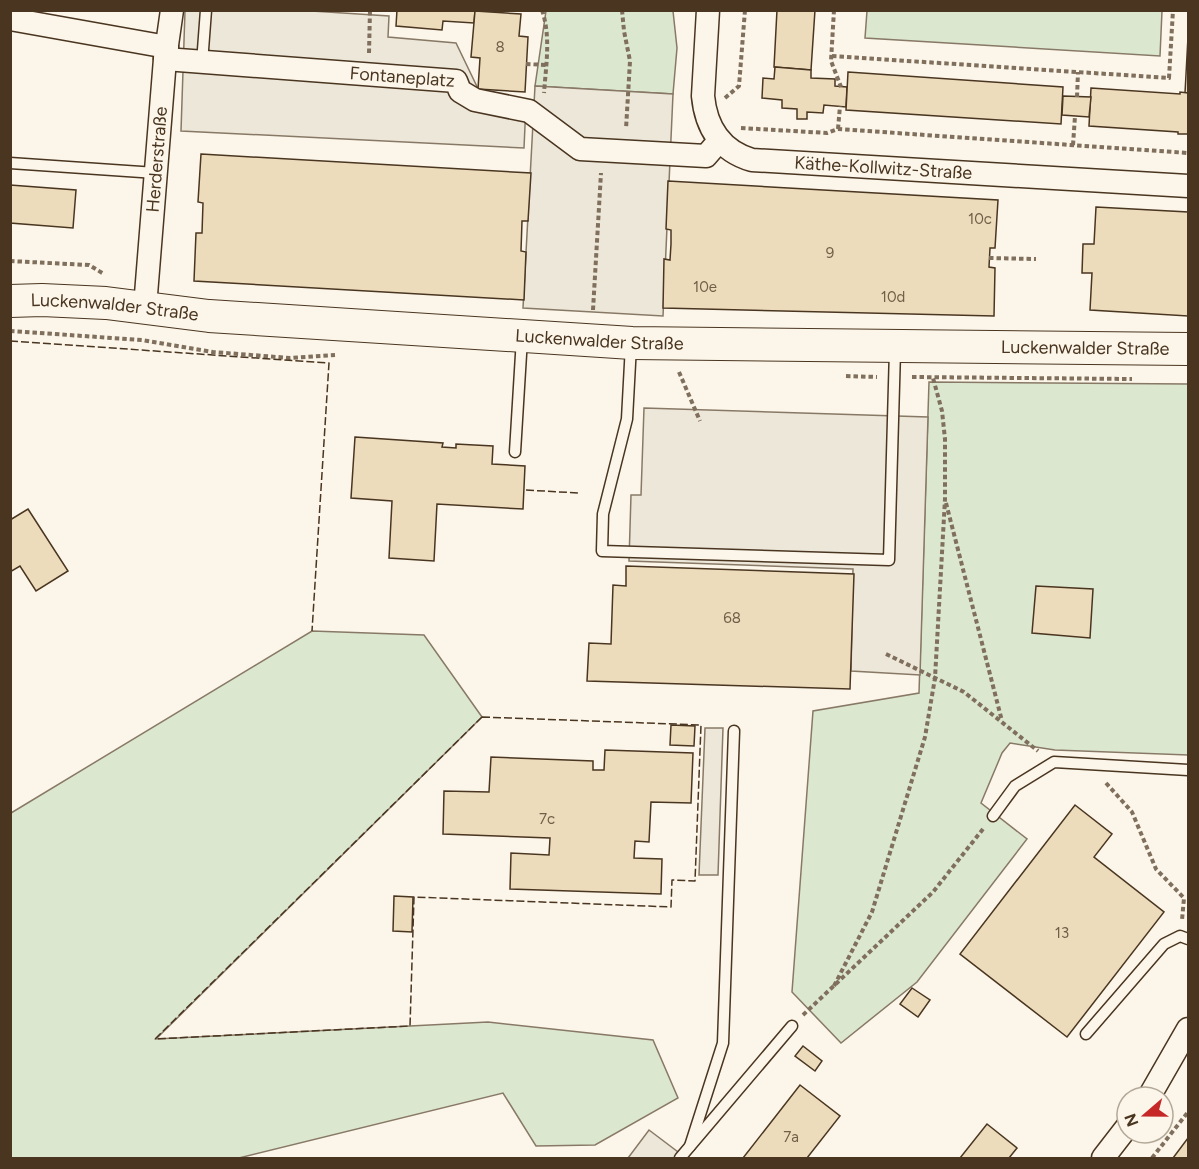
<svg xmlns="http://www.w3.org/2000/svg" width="1199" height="1169" font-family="Figtree,sans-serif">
  <rect width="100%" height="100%" fill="#fbf6e9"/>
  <g fill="#dce7d0" stroke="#887966" stroke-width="1.5">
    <path d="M546,11H673L677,48L673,94L535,86Z"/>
    <path d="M867,11H1162L1160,56L865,38Z"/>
    <path d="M929,382L1188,384V755L1055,750L1010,743L1002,753L981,803L1027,839L917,982L841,1043L792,992L813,711L919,693Z"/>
    <path d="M312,631L424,635L482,717L156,1039L488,1022L653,1040L678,1098L595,1145L536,1146L503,1093L239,1158H11V813Z"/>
  </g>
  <g fill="#ede7d9" stroke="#887966" stroke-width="1.5">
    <path d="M296,10L389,16L388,37L456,43L484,101L526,104L524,148L181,131L185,11Z"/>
    <path d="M535,86L673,94L663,316L523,308Z"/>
    <path d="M644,408L928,417L920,675L851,671L853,569L629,561L631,495H641Z"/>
    <path d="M705,728H723L718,875H699Z"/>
    <path d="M649,1130L686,1158H628Z"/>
  </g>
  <g fill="#ecdcbc" stroke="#4a3520" stroke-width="1.5">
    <path d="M397,10H475L474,23L443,21L442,30L396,26Z"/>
    <path d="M777,10H815L811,70L774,67Z"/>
    <path d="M475,11L521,14L519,36L528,37L525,92L478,89L480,58L471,57Z"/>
    <path d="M1188,37V93H1185Z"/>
    <path d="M775,67L811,70V78L835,79V86L847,87L846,107L824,105L823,113L807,112V119H797V109L782,108V100L762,98L763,78L774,79Z"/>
    <path d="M848,72L1063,87L1061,124L846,110Z"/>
    <path d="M1091,88L1180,94V92L1188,93V134H1178V132L1089,126Z"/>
    <path d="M1063,96L1091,97L1089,117L1062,115Z"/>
    <path d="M201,154L531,173L528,221H522L521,251L526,252L524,300L194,281L196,233H202L203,203L198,202Z"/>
    <path d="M668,181L998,200L995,248H990L989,267L995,268L994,316L663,308L664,259L670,260L671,244V230L666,229Z"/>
    <path d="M10,185L76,190L73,228L10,223Z"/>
    <path d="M1096,207L1188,212V316L1090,310L1092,273H1082L1083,244H1094Z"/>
    <path d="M355,437L443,443L442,447L456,448V444L493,446L492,464L525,466L523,509L437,504L434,561L389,558L392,501L351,498Z"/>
    <path d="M28,509L68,571L36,591L20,566L10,572V520Z"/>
    <path d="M626,566L854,574L850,689L587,681L589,643L611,644L613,585L626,586Z"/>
    <path d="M1036,586L1093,589L1090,638L1032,633Z"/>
    <path d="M671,725L695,726L694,746L670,745Z"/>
    <path d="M605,750L693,753L691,803L651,802L649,842L635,841L634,858L662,859L661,894L510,889L511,853L549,855L550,838L443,834L444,791L489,792L491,757L593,761V770H604Z"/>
    <path d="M1075,805L1112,834L1094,857L1164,912L1067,1037L960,954Z"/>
    <path d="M394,896L413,897L412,932L393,931Z"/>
    <path d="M912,988L930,1000L918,1017L900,1004Z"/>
    <path d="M803,1046L822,1061L815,1071L795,1056Z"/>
    <path d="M800,1085L840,1116L807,1158H743Z"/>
    <path d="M987,1124L1017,1148L1009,1158H960Z"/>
    <path d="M1188,1138V1158H1173Z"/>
  </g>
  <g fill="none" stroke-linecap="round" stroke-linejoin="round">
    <g stroke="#4a3520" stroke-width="13">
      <g id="lane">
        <path d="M202,63L206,10"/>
        <path d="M10,163L156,173"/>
        <path d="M631,345L627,419L603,514L602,551L889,560L895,350"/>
        <path d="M515,452L522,338"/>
        <path d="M993,816L1015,786L1054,762L1188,770"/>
        <path d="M1086,1034L1164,944L1180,936L1188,939"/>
        <path d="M690,1146L723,1043L734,731"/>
        <path d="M680,1158L792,1026"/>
      </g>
    </g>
    <g stroke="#4a3520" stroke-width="25">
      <g id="street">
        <path id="s1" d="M708,10L703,96C706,128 721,151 752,160L1188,186"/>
        <path d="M10,19L167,47"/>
        <path id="s2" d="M165,59L456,81L460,91L475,100L529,111L580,149L706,156L719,141"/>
        <path id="s3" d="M145,307L165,59L172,10"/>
        <path d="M1149,1097L1188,1029"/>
        <path d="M1103,1158L1127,1127"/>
      </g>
    </g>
    <g stroke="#4a3520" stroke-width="34">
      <g id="secondary">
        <path id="s4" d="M10,301L42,300L106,303L209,316L632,343L1188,349"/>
      </g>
    </g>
    <g stroke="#7f6f5c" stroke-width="4" stroke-dasharray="4.5 3" stroke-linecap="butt">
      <path d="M542,10C551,37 546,65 544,93"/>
      <path d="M622,10L624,31L630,61L626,129"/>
      <path d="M834,10L831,61L841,87"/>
      <path d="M369,53L370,10"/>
      <path d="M832,56L1169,78L1173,10"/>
      <path d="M526,64L546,65"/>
      <path d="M1077,97L1078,72"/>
      <path d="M725,98L739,86L745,10"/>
      <path d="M741,128L827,133L838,129L1188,153"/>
      <path d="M838,129L840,106"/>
      <path d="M1073,145L1075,116"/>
      <path d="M989,258L1036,259"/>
      <path d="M10,261L89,265L104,274"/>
      <path d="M593,310L601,173"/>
      <path d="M10,331L142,340L213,352L290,358L335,355"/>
      <path d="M679,372L700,421"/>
      <path d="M846,376L877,377"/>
      <path d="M912,377L1132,379"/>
      <path d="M946,503L1002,721"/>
      <path d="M886,654L964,692L1038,751"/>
      <path d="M1106,783L1132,812L1156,869L1184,898L1182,920"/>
      <path d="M834,986L872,912L925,737L935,678L945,499V439L942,411L933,378"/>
      <path d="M803,1015L933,892L983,829"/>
      <path d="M1152,1158L1188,1112"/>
    </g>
    <use href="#lane" stroke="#fbf6e9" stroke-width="10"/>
    <use href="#street" stroke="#fbf6e9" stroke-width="22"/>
    <use href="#secondary" stroke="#fbf6e9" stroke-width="32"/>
    <g stroke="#4a3520" stroke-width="1.5" stroke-dasharray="8 3" stroke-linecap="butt">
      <path d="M10,341L329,363L312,631"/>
      <path d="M526,490L578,493"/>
      <path d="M482,717L701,725L695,881L672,880L671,907L414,897L410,1026L155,1039Z"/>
    </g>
  </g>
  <g text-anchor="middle" stroke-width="4.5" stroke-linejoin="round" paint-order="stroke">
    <g font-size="15" fill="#725f47">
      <text x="500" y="52">8</text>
      <text x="980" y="224">10c</text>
      <text x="830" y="258">9</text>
      <text x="705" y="292">10e</text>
      <text x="893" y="302">10d</text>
      <text x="732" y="623">68</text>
      <text x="547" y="824">7c</text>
      <text x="1062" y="938">13</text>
      <text x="791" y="1142">7a</text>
    </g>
    <g font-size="18" fill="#4a3520" stroke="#fbf6e9">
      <text dy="6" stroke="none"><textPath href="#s2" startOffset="238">Fontaneplatz</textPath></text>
      <text dy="6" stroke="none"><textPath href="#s3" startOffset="148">Herderstraße</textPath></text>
      <text dy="6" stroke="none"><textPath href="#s1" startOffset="304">Käthe-Kollwitz-Straße</textPath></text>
      <text dy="6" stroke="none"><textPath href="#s4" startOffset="105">Luckenwalder Straße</textPath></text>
      <text dy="6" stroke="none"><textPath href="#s4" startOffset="591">Luckenwalder Straße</textPath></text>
      <text dy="6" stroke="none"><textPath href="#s4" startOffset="1077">Luckenwalder Straße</textPath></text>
    </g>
  </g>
  <rect width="1199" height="1169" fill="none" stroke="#4a3520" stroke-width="24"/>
  <g transform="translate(1145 1115) rotate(250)"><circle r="28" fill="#fbf6e9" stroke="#b4a999" stroke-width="1.5"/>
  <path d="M0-4.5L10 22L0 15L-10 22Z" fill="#c62828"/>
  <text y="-9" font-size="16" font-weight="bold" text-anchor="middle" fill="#4a3520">N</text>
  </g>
</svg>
